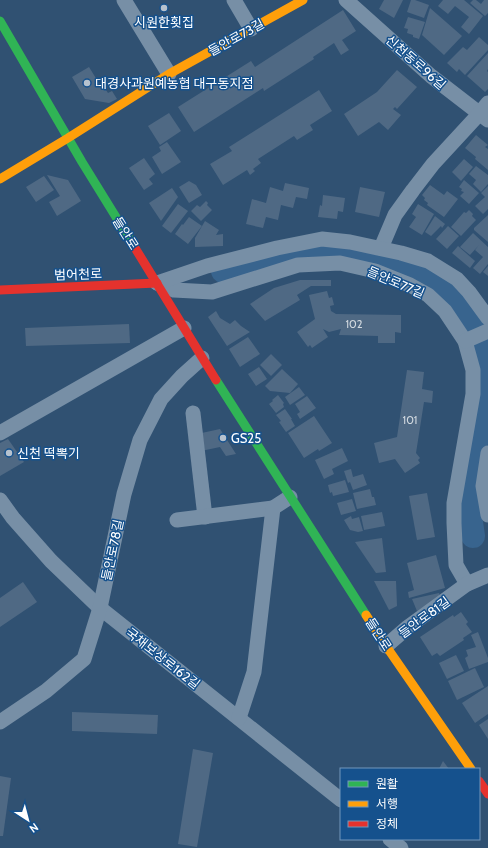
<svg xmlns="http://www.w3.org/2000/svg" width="488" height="848" font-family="Cabin,'Noto Sans KR',sans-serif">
  <rect width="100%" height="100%" fill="#305172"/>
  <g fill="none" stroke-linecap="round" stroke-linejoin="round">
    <path stroke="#38648e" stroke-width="24" d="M223,271L280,255L310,249L340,250L402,265L425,275L445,291L461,307L473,323L481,342L486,362L485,390L478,428L468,502L473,536"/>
  </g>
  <g fill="#4f6984">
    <path d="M384,0H403L394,18L379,9Z"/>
    <path d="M411,0H415L429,5L424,18L407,12Z"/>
    <path d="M443,0H464L483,16L469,34L461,27L469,17L455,6L448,14L438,6Z"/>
    <path d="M473,0H476L481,4L484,0H488V13L485,16L470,3Z"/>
    <path d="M430,8L462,36L444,55L422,35Z"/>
    <path d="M343,10L356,31L342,40L349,50L341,55L334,43L313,57L314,59L264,91L263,88L194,132L178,107L251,61L255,67Z"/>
    <path d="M408,17L425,22L419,39L413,37V35L407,33L408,29L404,28Z"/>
    <path d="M479,37L488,45V50L465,75L459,69L457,72L447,63L463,47L467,50Z"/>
    <path d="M488,53V69L487,71L488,72V89L485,92L467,76Z"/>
    <path d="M89,67L102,88L104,87L108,93L112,91L117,99L109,103L85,99L72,77Z"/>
    <path d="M397,70L417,87L397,109L395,107L393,109L401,115L388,130L379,122L358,136L344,114L377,92Z"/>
    <path d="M319,90L332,111L310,125L313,130L297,140L294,136L258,159L261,163L253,169L255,171L250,175L247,170L223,185L210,164L232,151L229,147Z"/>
    <path d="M169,113L181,131L160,145L148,126Z"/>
    <path d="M476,135L488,145L485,147L488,149V170L475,159L476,157L465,148Z"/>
    <path d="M167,142L181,162L162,174L152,157L161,151L159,147Z"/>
    <path d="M144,158L155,174L149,179L153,184L144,190L129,168Z"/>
    <path d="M464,159L473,167L461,181L452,172Z"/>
    <path d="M476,166L488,175V184L481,192L473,184L476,180L469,174Z"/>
    <path d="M47,175L68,180L81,201L57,216L49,202L60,196Z"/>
    <path d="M44,176L54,190L36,202L26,187Z"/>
    <path d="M464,180L479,193L469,204L460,196L464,192L461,191L462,189L459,187Z"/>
    <path d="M189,181L196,185L202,195L189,203L179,187Z"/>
    <path d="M285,183L309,188L307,199L296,197L293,208L281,205L278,220L266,217L263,228L246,224L252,199L266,203L270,187L283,191Z"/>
    <path d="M430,185L444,195L447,191L458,199L444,217L427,205L428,203L424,200L425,198L422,195Z"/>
    <path d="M488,186V209L483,214L475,206L485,197L481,193Z"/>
    <path d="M360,187L385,192L379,217L355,212Z"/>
    <path d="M172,188L178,197L161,221L149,203Z"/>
    <path d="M323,195L345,198L343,212L338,211L337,219L318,217L320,205L322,206Z"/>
    <path d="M206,201L208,203L207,205L212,210L201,221L191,211L197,205L200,207Z"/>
    <path d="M178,204L188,211L171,233L162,226Z"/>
    <path d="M418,204L434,214L422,235L409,227L416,217L412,214Z"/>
    <path d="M469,210L473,214L472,216L476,220L461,236L451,227L464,212L466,213Z"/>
    <path d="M488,215V242L474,230V228Z"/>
    <path d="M435,216L445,224L442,228L441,226L431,236L425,232Z"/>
    <path d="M189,217L202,226L188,244L175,234L182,224L183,225Z"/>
    <path d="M205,221L219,230L216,235L223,234V246L195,247V238Z"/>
    <path d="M448,226L459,236L447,249L436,239Z"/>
    <path d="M473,233L488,247V264L480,274L473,268L483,257L475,250L479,245L470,255L460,247Z"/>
    <path d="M458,246L475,261L470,268L452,253Z"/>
    <path d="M488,266V276L483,272Z"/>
    <path d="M300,280H331V286H311L297,295L300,300L265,321L250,304L274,288Z"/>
    <path d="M327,291L329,298L332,297L334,305L330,306L331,311L336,314L401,315V333L395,332V343H378V336L339,335L341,329L329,332L323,329L328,337L312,348L310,345L308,347L297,332L315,319L309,295Z"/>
    <path d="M216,311L220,318L230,324L235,320L241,326L250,332L227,346L208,317Z"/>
    <path d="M129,324L130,343L26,346L25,328Z"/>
    <path d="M248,337L260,354L240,367L229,349Z"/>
    <path d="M271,354L282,365L271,376L260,365Z"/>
    <path d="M259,367L267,379L256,386L248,374Z"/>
    <path d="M282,369L298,384L290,393L270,391L265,386Z"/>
    <path d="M407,370L424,372L422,389L433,391L432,403L424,402L416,453L420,458L418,460L420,463L405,473L395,459L379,463L374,443L397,437Z"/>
    <path d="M299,387L305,395L290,405L285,397Z"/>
    <path d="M278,395L284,403L283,404L284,407L276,413L269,404L273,401L272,400Z"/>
    <path d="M307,396L316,408L300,419L297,414L300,412L295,404Z"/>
    <path d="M285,409L292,419H291L295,426L286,432L279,422L281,421L276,415Z"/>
    <path d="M314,416L332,443L319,451L318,449L304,458L288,433Z"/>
    <path d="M220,429L236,454L226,456L220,447L201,451L197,434Z"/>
    <path d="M8,439L24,462L0,476V443Z"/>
    <path d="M342,448L348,461L332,469L334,474L324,479L315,460Z"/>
    <path d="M351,469L353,477L363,474L367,485L353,490L350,482L348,483L344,471Z"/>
    <path d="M345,480L349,492L333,496L332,492L330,493L328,485Z"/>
    <path d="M370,489L372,497H374L376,505L357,509L353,493Z"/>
    <path d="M427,493L435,537L417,540L409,496Z"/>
    <path d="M352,499L356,511L341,515L337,503Z"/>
    <path d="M382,512L385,526L364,530L361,516Z"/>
    <path d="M351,516L352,519L359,517L363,531L358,532L350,530L344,520Z"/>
    <path d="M382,538L386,572L376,573L355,542Z"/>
    <path d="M436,555L445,588L409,598L408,592L414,590L407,563Z"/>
    <path d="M374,581H396L397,606L389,610Z"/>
    <path d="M23,582L37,602L0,627V598Z"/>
    <path d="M439,593L441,598L417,611L412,599Z"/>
    <path d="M461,612L468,622L466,624L472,632L463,638L464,640L440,656L437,653L432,656L420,637L453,615L454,617Z"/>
    <path d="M478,632L488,658V662L469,669L465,658L468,656L466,650L476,647L471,635Z"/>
    <path d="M456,655L464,671L447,679L439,663Z"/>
    <path d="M475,668L484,687L457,700L448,681Z"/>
    <path d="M488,686V714L475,723L462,703Z"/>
    <path d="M72,712L158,715L157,734L72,731Z"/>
    <path d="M488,719V739L479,725Z"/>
    <path d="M193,749L213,753L197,847L178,844Z"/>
    <path d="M443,761L449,769H439Z"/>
    <path d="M0,776L11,778L3,836H0Z"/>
  </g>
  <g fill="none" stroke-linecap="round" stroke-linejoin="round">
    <g stroke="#778fa6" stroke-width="15">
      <path d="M124,0L169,74"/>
      <path d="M234,0L251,29"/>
      <path d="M346,0L431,76L488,120"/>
      <path d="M381,248L395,215L413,190L433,164L480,113L488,103"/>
      <path d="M157,283L174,290L212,292L298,265L340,263L375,271L410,285L428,295L445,311L465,341L473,370V394L454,503V523L456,565L467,584"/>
      <path d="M157,283L207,266L277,248L322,239L350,242L401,253L428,261L457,279L469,292L488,318"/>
      <path d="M465,341L488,331"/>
      <path d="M193,413L205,517"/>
      <path d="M0,433L184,328"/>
      <path d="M488,453L483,486L488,515"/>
      <path d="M0,500L13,518L51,561L100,608L341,800"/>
      <path d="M177,520L273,508"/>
      <path d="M386,646L408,627L467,584L488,575"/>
      <path d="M239,718L254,672L273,508L290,497"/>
      <path d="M0,722L46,691L84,659L100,608L124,494L140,440L161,399L182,376L202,358"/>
      <path d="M390,839L401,848"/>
    </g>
    <g stroke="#30b455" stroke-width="9">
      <path d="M0,21L82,162L132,243"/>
      <path d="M216,380L366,615"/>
    </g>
    <g stroke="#ff9f0a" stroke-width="9">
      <path d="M0,179L68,138L169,74L303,0"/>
      <path d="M366,615L386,646L471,769"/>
    </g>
    <g stroke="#e5322d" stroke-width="9">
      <path d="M132,243L216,380"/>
      <path d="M0,290L157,283"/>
      <path d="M479,781L488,794"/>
    </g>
  </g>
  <g fill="#b7c2ce" stroke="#15518d" stroke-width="1.5">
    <circle cx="164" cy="8" r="4"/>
    <circle cx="87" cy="83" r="4"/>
    <circle cx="223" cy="438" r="4"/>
    <circle cx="9" cy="453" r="4"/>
  </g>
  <g text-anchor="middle" stroke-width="3" stroke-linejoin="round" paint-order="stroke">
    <g font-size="11" fill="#d3dae0">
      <text x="354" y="328">102</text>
      <text x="410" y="424">101</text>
    </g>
    <g font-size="13" fill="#fff" stroke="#15518d" text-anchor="start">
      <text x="164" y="27" text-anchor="middle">시원한횟집</text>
      <text x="95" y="88">대경사과원예농협 대구동지점</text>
      <text x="231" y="443">GS25</text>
      <text x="17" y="458">신천 떡뽁기</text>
    </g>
    <g font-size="13" fill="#fff" stroke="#15518d">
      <text transform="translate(236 37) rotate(-29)" y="5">들안로73길</text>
      <text transform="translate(416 62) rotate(41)" y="5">신천동로96길</text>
      <text transform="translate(126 233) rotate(58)" y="5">들안로</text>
      <text transform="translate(78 274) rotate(-2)" y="5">범어천로</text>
      <text transform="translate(396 282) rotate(23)" y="5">들안로77길</text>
      <text transform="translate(112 550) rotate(-78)" y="5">들안로78길</text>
      <text transform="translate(424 617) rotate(-36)" y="5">들안로81길</text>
      <text transform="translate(379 634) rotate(57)" y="5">들안로</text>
      <text transform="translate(163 658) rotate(38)" y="5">국채보상로162길</text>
    </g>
  </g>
  <rect x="340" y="768" width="140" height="72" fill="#15518d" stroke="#7397bb"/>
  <rect x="348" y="781" width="20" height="6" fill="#30b455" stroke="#7397bb"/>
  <text x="376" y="788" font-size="12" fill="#ffffff">원활</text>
  <rect x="348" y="801" width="20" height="6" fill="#ff9f0a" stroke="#7397bb"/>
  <text x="376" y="808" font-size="12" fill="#ffffff">서행</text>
  <rect x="348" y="821" width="20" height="6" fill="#e5322d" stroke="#7397bb"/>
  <text x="376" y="828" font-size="12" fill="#ffffff">정체</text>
  <g transform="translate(28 820) rotate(144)" stroke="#15518d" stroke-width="3" paint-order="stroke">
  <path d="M0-3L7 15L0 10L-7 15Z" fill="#ffffff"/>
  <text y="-6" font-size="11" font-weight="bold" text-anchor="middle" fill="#ffffff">N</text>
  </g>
</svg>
